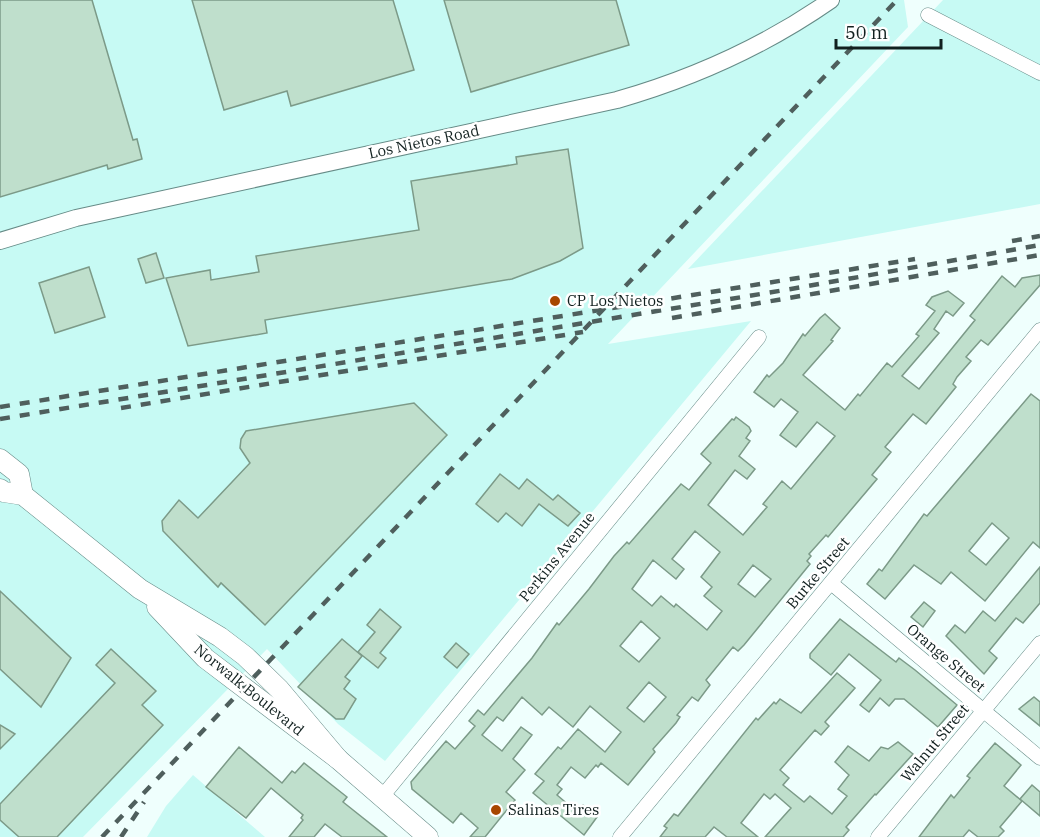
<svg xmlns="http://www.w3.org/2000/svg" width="1040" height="837" font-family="'IBM Plex Serif',serif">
  <rect width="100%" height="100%" fill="#effffd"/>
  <g fill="#c7faf4">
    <path d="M0,0H904L908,27L608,344L751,321L385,761L338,724L267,649L83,837H0Z"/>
    <path d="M943,0H1040V204L688,269Z"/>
    <path d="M193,775L265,837H147L166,806Z"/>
  </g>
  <g fill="#bfdfcc" stroke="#7c9a88" stroke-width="1.5" fill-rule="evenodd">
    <path d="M0,0H92L133,140L137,139L142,159L108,169L107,165L0,197Z"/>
    <path d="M192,0H393L414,70L291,106L287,91L224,110Z"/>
    <path d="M444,0H616L629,45L471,92Z"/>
    <path d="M568,149L583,248L560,261L512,279L265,320L267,333L188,346L166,278L210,270L211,280L259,272L256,256L419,230L411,181L517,164L516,157Z"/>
    <path d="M156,253L164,278L146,283L138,259Z"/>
    <path d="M89,267L105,317L55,333L39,283Z"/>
    <path d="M1040,275V285L988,345L981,340L966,357L971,361L957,377L953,384L956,387L926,424L913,414L885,447L891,452L872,475L877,479L828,537L826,535L809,554L811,556L807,561L810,564L744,645L738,651L733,647L706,680L710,685L698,701L692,697L677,715L680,717L676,723L653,749L655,752L628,785L601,763L598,767L596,765L585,778L571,767L557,785L562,789L557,795L577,812L583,805L597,817L584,835L533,793L544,781L535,774L558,747L561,749L578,729L605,752L621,732L590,706L573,727L549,707L542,715L522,697L503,721L497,717L482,735L502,751L521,727L532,735L513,759L525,770L506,792L515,800L485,837H470L478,828L461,813L453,823L412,789L411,782L446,741L455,749L475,726L469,721L478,710L484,715L532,658L557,623L559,625L589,589L614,556L627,542L629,544L681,484L689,490L711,463L701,454L732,419L734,420L736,417L749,427L751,431L746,438L750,441L739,456L755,469L747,479L735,470L708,505L743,535L767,507L763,504L782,481L791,489L835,436L817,422L796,447L780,435L798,412L781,399L774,407L754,392L767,375L769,377L783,363L803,334L805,336L820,318L825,314L840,328L831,340L833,341L803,375L845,410L858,394L860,396L887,363L892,367L919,336L916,334L935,311L926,305L932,297L948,291L964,303L953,316L946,311L934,329L939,333L902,376L919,389L975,320L970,316L1002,276L1015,287L1022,278ZM695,531L720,552L701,577L712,587L704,596L722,611L707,630L676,604L674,607L661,596L652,606L632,589L653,560L676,579L684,569L672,559ZM753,565L771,579L755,597L738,584ZM641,621L660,638L639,662L620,646ZM649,682L666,697L644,722L627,708Z"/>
    <path d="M1031,394L1040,401V548L1033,542L985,601L951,572L941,584L914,565L885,599L867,584L879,569L882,571L924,514L927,516ZM992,523L1009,538L986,565L969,551Z"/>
    <path d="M414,403L447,435L265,625L221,583L218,587L163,531L162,521L179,500L198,518L250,463L240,448L241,439L246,431Z"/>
    <path d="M500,474L519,489L527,479L553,500L558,495L580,513L568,526L539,504L522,526L506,513L498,522L476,504Z"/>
    <path d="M1040,567V603L1023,623L1016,618L989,651L997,658L984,674L946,636L955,625L965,633L983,611L995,621Z"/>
    <path d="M0,591L71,658L41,707L0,669Z"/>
    <path d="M924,602L935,611L923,627L911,617Z"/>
    <path d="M380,609L401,627L380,653L386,658L378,668L358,652L375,632L367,625Z"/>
    <path d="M840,619L896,662L899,658L915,670L957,705L938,727L904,699H895L889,706L880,698L869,712L860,705L881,680L849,654L831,675L810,658V654Z"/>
    <path d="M342,639L362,656L345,677L350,681L344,689L356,699L344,719H336L298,687Z"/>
    <path d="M456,643L469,654L457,668L444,657Z"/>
    <path d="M111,649L156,691L142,705L163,725L57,837H19L0,820V804L115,683L96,665Z"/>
    <path d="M837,673L855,688L825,722L829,726L821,735L815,730L780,770L789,778L783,785L804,802L810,796L832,814L847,796L838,789L849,775L835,762L848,746L869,761L881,747L888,749L898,742L913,754L876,795L875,794L846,827L849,830L843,837H765L791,808L775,794L770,799L764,794L741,823L758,837H727L714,827L705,837H660L667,828L664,826L674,814L678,816L756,718L758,720L774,702L776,704L780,699L801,713Z"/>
    <path d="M1034,697L1040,702V726L1019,709Z"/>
    <path d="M0,725L15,734L0,749Z"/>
    <path d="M995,743L1021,765L1004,786L1022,801L1000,827L1004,831L998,837H978L969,830L963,837H919L951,795L954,798L970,778L967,776Z"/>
    <path d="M239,747L282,783L292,771L295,773L304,763L347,797L343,802L387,837H342L325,824L314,837H289L303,820L301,818L303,815L271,788L246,818L206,787Z"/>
    <path d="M1032,785L1040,792V816L1020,799Z"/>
  </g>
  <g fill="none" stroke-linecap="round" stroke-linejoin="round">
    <g stroke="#668b87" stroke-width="15">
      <g id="minor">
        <path d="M928,15L1040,73"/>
        <path d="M831,583L1040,758"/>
        <path d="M381,798L759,337"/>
        <path d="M620,837L1040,330"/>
        <path d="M878,837L1040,643"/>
      </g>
    </g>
    <g stroke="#668b87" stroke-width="18">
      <path id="tertiary" d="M0,241L76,218L617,100C694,78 765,46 831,0"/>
    </g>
    <g stroke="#668b87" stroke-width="21">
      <g id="secondary">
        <path d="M0,459L19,474L23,495"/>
        <path d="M0,489L4,492L23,495L140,589L220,637L245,656L279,689L338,759"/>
        <path d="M157,607L205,658L338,759L428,837"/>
      </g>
    </g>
    <use href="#minor" stroke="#fff" stroke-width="14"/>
    <use href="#tertiary" stroke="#fff" stroke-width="16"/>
    <use href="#secondary" stroke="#fff" stroke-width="20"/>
    <g stroke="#4f5f5d" stroke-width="4.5" stroke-dasharray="10 10" stroke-linecap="butt">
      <path d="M1012,241L1040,236"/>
      <path d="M672,318L1040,255"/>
      <path d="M0,407L915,259"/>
      <path d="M121,408L583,332"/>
      <path d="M0,419L791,289L1040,245"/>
      <path d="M102,837L897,0"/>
      <path d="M121,837L144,802"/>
    </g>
  </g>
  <g fill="#a84700" stroke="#fff" stroke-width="2">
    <circle cx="555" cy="301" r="6"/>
    <circle cx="496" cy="810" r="6"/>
  </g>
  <g text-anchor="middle" stroke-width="5" stroke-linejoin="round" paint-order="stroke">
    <g font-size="15" fill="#11201f" stroke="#fff">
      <text transform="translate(424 142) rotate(-12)" y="5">Los Nietos Road</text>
      <text transform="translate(557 557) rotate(-51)" y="5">Perkins Avenue</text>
      <text transform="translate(818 573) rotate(-50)" y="5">Burke Street</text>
      <text transform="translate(946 658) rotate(40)" y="5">Orange Street</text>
      <text transform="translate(249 690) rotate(39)" y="5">Norwalk Boulevard</text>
      <text transform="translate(935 743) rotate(-50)" y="5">Walnut Street</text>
    </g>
    <g font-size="15" fill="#11201f" stroke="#fff" text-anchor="start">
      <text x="567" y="306">CP Los Nietos</text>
      <text x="508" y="815">Salinas Tires</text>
    </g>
  </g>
  <path d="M836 39v9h105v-9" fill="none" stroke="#11201f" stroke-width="3"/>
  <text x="845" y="39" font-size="18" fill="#11201f" stroke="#ffffff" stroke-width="4.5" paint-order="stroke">50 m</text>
</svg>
